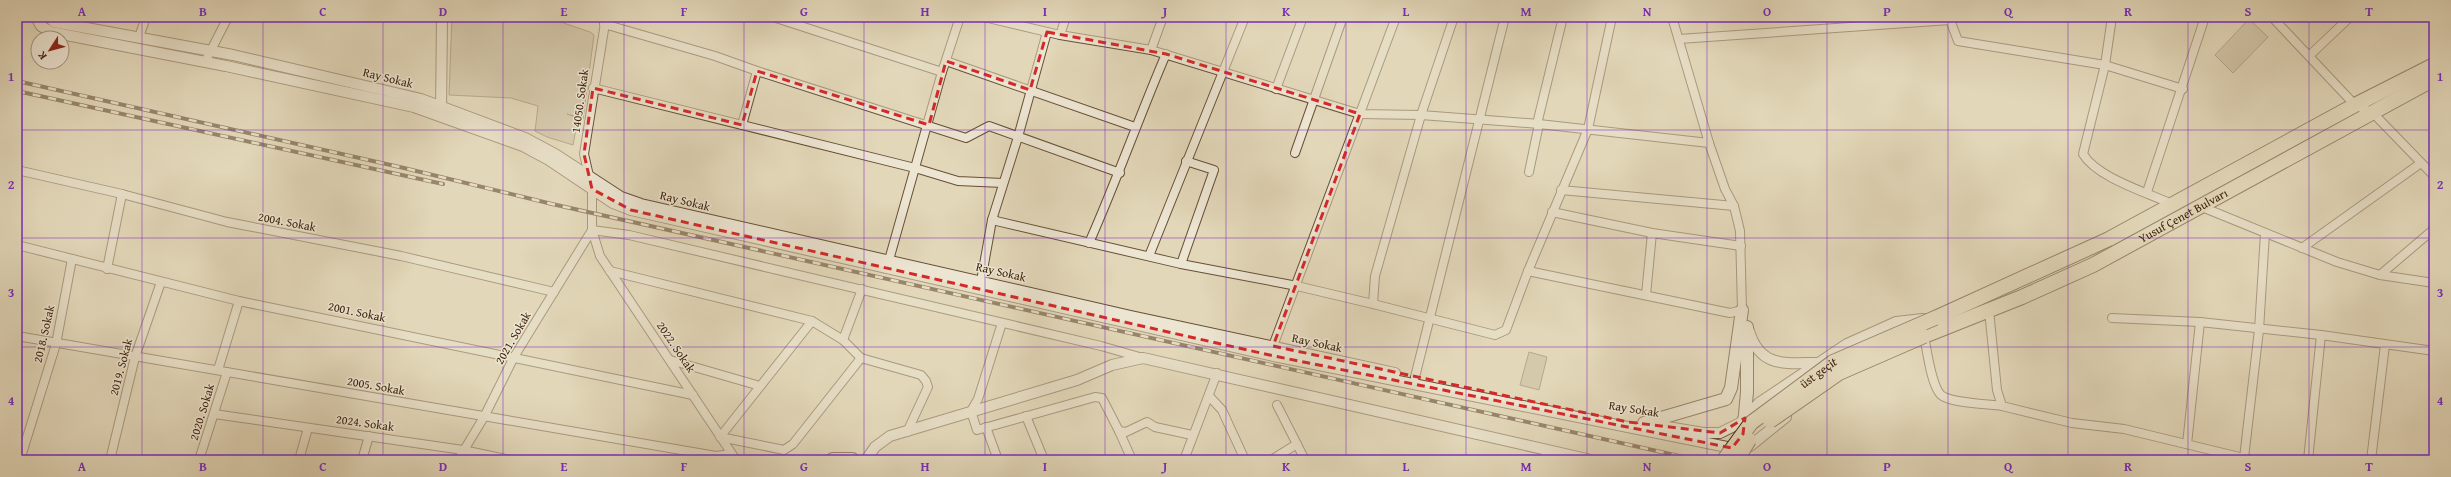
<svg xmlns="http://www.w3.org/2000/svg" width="2451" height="477" font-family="'Gentium Book Plus',serif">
  <rect width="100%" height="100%" fill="#e2d7b9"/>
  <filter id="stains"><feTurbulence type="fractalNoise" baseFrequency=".005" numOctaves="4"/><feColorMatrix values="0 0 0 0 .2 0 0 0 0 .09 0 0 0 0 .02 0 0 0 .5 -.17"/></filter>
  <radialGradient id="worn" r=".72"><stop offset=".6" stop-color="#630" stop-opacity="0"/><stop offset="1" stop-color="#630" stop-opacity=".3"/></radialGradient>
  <g fill="#c6b89b" stroke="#826d53">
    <path d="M452,17H546L590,32L594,35L583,119L567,114L578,118L573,145L547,137L535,131L538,106L511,98L449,95Z"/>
    <path d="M2249,19L2268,37L2233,73L2215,55Z"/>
    <path d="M1529,352L1547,357L1539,390L1520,385Z"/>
  </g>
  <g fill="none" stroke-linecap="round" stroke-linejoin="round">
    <g stroke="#684f36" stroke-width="10">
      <g id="minor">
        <path d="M606,17L584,154L592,189V230L600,256L736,460"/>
        <path d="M773,17L942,72"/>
        <path d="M984,17L1060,35L1151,50L1360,114L1421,115L1539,124L1709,143"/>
        <path d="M1454,17L1421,115L1375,276L1373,304L1495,335L1506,330L1528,271L1588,129L1612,17"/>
        <path d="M1949,17L1958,41L2105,65L2183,89"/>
        <path d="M2112,17L2105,65L2083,154C2097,178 2149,193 2174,205"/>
        <path d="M2272,17L2355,105L2373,113L2434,176"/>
        <path d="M604,24L715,56L757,71L966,138L989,126L1120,173"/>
        <path d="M1060,35L1066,17"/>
        <path d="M139,37L146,17"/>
        <path d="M1679,39L1950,20"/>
        <path d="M1151,50L1163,17"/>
        <path d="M2309,56L2350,17"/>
        <path d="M946,61L1135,127"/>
        <path d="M205,62L228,17"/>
        <path d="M593,88L915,168L958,181L1003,183"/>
        <path d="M1276,89L1303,17"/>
        <path d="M1537,124L1563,17"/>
        <path d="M742,125L757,71"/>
        <path d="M1295,153L1343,17"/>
        <path d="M17,170L122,194L227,222L401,256L554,292"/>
        <path d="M1529,172L1539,124"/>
        <path d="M1561,190L1734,206"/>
        <path d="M2147,192L2205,17"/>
        <path d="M2202,207L2337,262L2380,275L2434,283"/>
        <path d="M1552,212L1652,233L1741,246"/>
        <path d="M992,220L1181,264L1297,286L1373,304"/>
        <path d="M592,230L629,235L1101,346L1143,358"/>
        <path d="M1089,243C1117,180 1139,117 1166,54"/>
        <path d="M17,245L239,301L693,395"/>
        <path d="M2302,248L2421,163"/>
        <path d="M1149,256L1245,17"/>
        <path d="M889,260L942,72L960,17"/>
        <path d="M1181,264L1214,170L1186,161"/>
        <path d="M107,269L122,194"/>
        <path d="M610,271L812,321L843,340L861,358L921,375L926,381L928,387L907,432"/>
        <path d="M1528,271L1730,313L1742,310L1740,231L1734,206L1725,189L1709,143L1672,17"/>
        <path d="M2380,275L2434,229"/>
        <path d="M981,281L992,220L1018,137L1047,32"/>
        <path d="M1646,295L1652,233"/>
        <path d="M1989,310L1997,390L2002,406L2072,423L2124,429L2252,460"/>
        <path d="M2112,318L2200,322L2321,335L2434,351"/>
        <path d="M812,321L720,437L784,450L793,444L861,358"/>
        <path d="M1002,323L978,399L971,411L977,430L1095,397L1102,398L1119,431L1126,432L1147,422L1155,427L1192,435"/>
        <path d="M17,336L716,456L731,454"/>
        <path d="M1924,336C1927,350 1931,385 1941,395C1950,403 1988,404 2002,406"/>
        <path d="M843,340L862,289"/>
        <path d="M1273,346L1396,17"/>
        <path d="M670,360L760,386"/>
        <path d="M218,370L239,301"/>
        <path d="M1415,377L1505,17"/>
        <path d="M1209,396L1222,410L1245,460"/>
        <path d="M1277,405L1305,460"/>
        <path d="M214,414L463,450L511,460"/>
        <path d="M1026,416L1044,460"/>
        <path d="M986,427L998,460"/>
        <path d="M1119,431L1132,460"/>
        <path d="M2187,444L2200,322"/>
        <path d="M2244,458L2259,330L2265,233"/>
        <path d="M20,460L56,344L72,259"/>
        <path d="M110,460L135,357L161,282"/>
        <path d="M199,460L227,372"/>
        <path d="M299,460L308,428"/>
        <path d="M362,460L369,436"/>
        <path d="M458,460L484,417L514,357L592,230"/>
        <path d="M1184,460L1217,373"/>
        <path d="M1271,460L1297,444"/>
        <path d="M1545,460L1546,450"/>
        <path d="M2308,460L2321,335"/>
        <path d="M2371,460L2385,345"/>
      </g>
    </g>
    <g stroke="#684f36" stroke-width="12">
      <g id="tertiary">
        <path d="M36,17L41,26L51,32L226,66L414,107L523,146L549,160L613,203L631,210L1274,356L1732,448L1750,446L1786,417"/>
        <path d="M49,17L54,22L233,55L421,99L525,138L555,154L621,197L641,204L1131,316L1395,373"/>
        <path d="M441,112L442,17"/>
        <path d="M1749,331C1760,368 1785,363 1817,363"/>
        <path d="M1644,423L1703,433H1720L1740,423L1759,403L1847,344L1896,322L1923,319"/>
        <path d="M866,460L875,447L890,436L1077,380L1112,365L1143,358L1591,460"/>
      </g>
    </g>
    <g stroke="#3f220b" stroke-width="14">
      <g id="secondary">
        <path d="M1644,423L1726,399L1731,388L1742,310"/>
        <path d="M1743,436L1747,392V327"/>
      </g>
    </g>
    <g stroke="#3f220b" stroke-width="16">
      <g id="trunk">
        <path d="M1935,318L2109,239L2355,105L2434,65"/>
        <path id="s1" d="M1924,336L2022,297L2093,265L2434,79"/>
        <path d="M833,460H852"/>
      </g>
    </g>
    <use href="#minor" stroke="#ece5d2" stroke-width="8"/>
    <use href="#tertiary" stroke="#ece5d2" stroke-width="10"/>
    <use href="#secondary" stroke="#ece5d2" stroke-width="12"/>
    <use href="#trunk" stroke="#e2d7b9" stroke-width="14"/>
    <g stroke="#3f220b" stroke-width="4">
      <g id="rail">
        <path d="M17,81L404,168L552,204L1697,460"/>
        <path d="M17,91L443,184"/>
      </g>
    </g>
    <use href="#rail" stroke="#ece5d2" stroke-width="2.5" stroke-dasharray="8" stroke-linecap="butt"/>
    <g stroke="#3f220b" stroke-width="16" stroke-linecap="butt">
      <g id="trunk-bridge">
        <path d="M1770,421L1839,373L1924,336"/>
        <path id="s2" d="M1724,460L1751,423L1833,362L1935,318"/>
        <path d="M1737,460L1749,440"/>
      </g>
    </g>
    <use href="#trunk-bridge" stroke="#e2d7b9" stroke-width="14"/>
  </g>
  <path d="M0 0H2451V477H0ZM1047,32L1166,54L1360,114L1273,346L1628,422L1720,433L1745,418L1743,434L1732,448L1274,356L631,210L592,189L584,154L593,88L742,125L757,71L929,125L946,61L1030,90Z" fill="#e2d7b9" fill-opacity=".55" fill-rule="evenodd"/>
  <path fill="none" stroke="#d62828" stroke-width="3" stroke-dasharray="8 5" stroke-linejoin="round" d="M1047,32L1166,54L1360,114L1273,346L1628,422L1720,433L1745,418L1743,434L1732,448L1274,356L631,210L592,189L584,154L593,88L742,125L757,71L929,125L946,61L1030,90Z"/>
  <path fill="none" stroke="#7b2cbf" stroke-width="1" stroke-opacity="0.55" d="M142,17V460M263,17V460M383,17V460M503,17V460M624,17V460M744,17V460M864,17V460M985,17V460M1105,17V460M1226,17V460M1346,17V460M1466,17V460M1587,17V460M1707,17V460M1827,17V460M1948,17V460M2068,17V460M2188,17V460M2309,17V460M17,130H2434M17,238H2434M17,347H2434"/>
  <g text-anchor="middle" stroke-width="3" stroke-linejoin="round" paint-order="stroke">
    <g font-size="12" fill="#3f220b" stroke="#ece5d2">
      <text transform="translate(388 78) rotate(14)" y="4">Ray Sokak</text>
      <text transform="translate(580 101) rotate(-82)" y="4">14050. Sokak</text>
      <text transform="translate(685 201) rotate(14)" y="4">Ray Sokak</text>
      <text dy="4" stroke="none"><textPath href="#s1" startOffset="286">Yusuf Çenet Bulvarı</textPath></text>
      <text transform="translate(287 222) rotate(11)" y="4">2004. Sokak</text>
      <text transform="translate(1001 272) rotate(13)" y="4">Ray Sokak</text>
      <text transform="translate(357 312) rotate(12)" y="4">2001. Sokak</text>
      <text transform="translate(44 334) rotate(-77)" y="4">2018. Sokak</text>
      <text transform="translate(513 338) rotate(-60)" y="4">2021. Sokak</text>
      <text transform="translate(1317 343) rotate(12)" y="4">Ray Sokak</text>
      <text transform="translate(676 347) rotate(56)" y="4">2022. Sokak</text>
      <text transform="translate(121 367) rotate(-75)" y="4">2019. Sokak</text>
      <text dy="4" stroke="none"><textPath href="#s2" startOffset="130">üst geçit</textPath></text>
      <text transform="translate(376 386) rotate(10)" y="4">2005. Sokak</text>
      <text transform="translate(1634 409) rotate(9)" y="4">Ray Sokak</text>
      <text transform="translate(202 412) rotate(-73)" y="4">2020. Sokak</text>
      <text transform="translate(365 423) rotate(8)" y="4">2024. Sokak</text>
    </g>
  </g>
  <rect width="2451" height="477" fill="none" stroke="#e2d7b9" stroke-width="44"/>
  <g transform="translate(50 50) rotate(234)"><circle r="19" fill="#ece5d2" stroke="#a79782"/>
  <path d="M0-3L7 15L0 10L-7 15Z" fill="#8f2418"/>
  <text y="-6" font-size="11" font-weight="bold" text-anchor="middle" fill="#3f220b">K</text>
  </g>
  <rect x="22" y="22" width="2407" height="433" fill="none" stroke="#7b2cbf" stroke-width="1.5"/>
  <g font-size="13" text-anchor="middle" font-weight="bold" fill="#7b2cbf">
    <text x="82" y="16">A</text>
    <text x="203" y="16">B</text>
    <text x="323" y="16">C</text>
    <text x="443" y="16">D</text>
    <text x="564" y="16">E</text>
    <text x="684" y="16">F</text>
    <text x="804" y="16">G</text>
    <text x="925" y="16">H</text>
    <text x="1045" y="16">I</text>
    <text x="1165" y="16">J</text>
    <text x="1286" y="16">K</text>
    <text x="1406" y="16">L</text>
    <text x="1526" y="16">M</text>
    <text x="1647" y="16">N</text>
    <text x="1767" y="16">O</text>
    <text x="1887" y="16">P</text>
    <text x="2008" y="16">Q</text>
    <text x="2128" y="16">R</text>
    <text x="2248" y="16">S</text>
    <text x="2369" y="16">T</text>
    <text x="11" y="81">1</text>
    <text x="2440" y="81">1</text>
    <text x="11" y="189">2</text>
    <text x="2440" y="189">2</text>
    <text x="11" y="297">3</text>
    <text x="2440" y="297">3</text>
    <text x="11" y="405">4</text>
    <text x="2440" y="405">4</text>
    <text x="82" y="471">A</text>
    <text x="203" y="471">B</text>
    <text x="323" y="471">C</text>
    <text x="443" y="471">D</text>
    <text x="564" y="471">E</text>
    <text x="684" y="471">F</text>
    <text x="804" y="471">G</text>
    <text x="925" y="471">H</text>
    <text x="1045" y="471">I</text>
    <text x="1165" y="471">J</text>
    <text x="1286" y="471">K</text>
    <text x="1406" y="471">L</text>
    <text x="1526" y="471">M</text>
    <text x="1647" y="471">N</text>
    <text x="1767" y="471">O</text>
    <text x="1887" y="471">P</text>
    <text x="2008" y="471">Q</text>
    <text x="2128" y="471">R</text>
    <text x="2248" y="471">S</text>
    <text x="2369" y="471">T</text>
  </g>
  <rect width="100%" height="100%" filter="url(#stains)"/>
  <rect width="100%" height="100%" fill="url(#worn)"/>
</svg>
